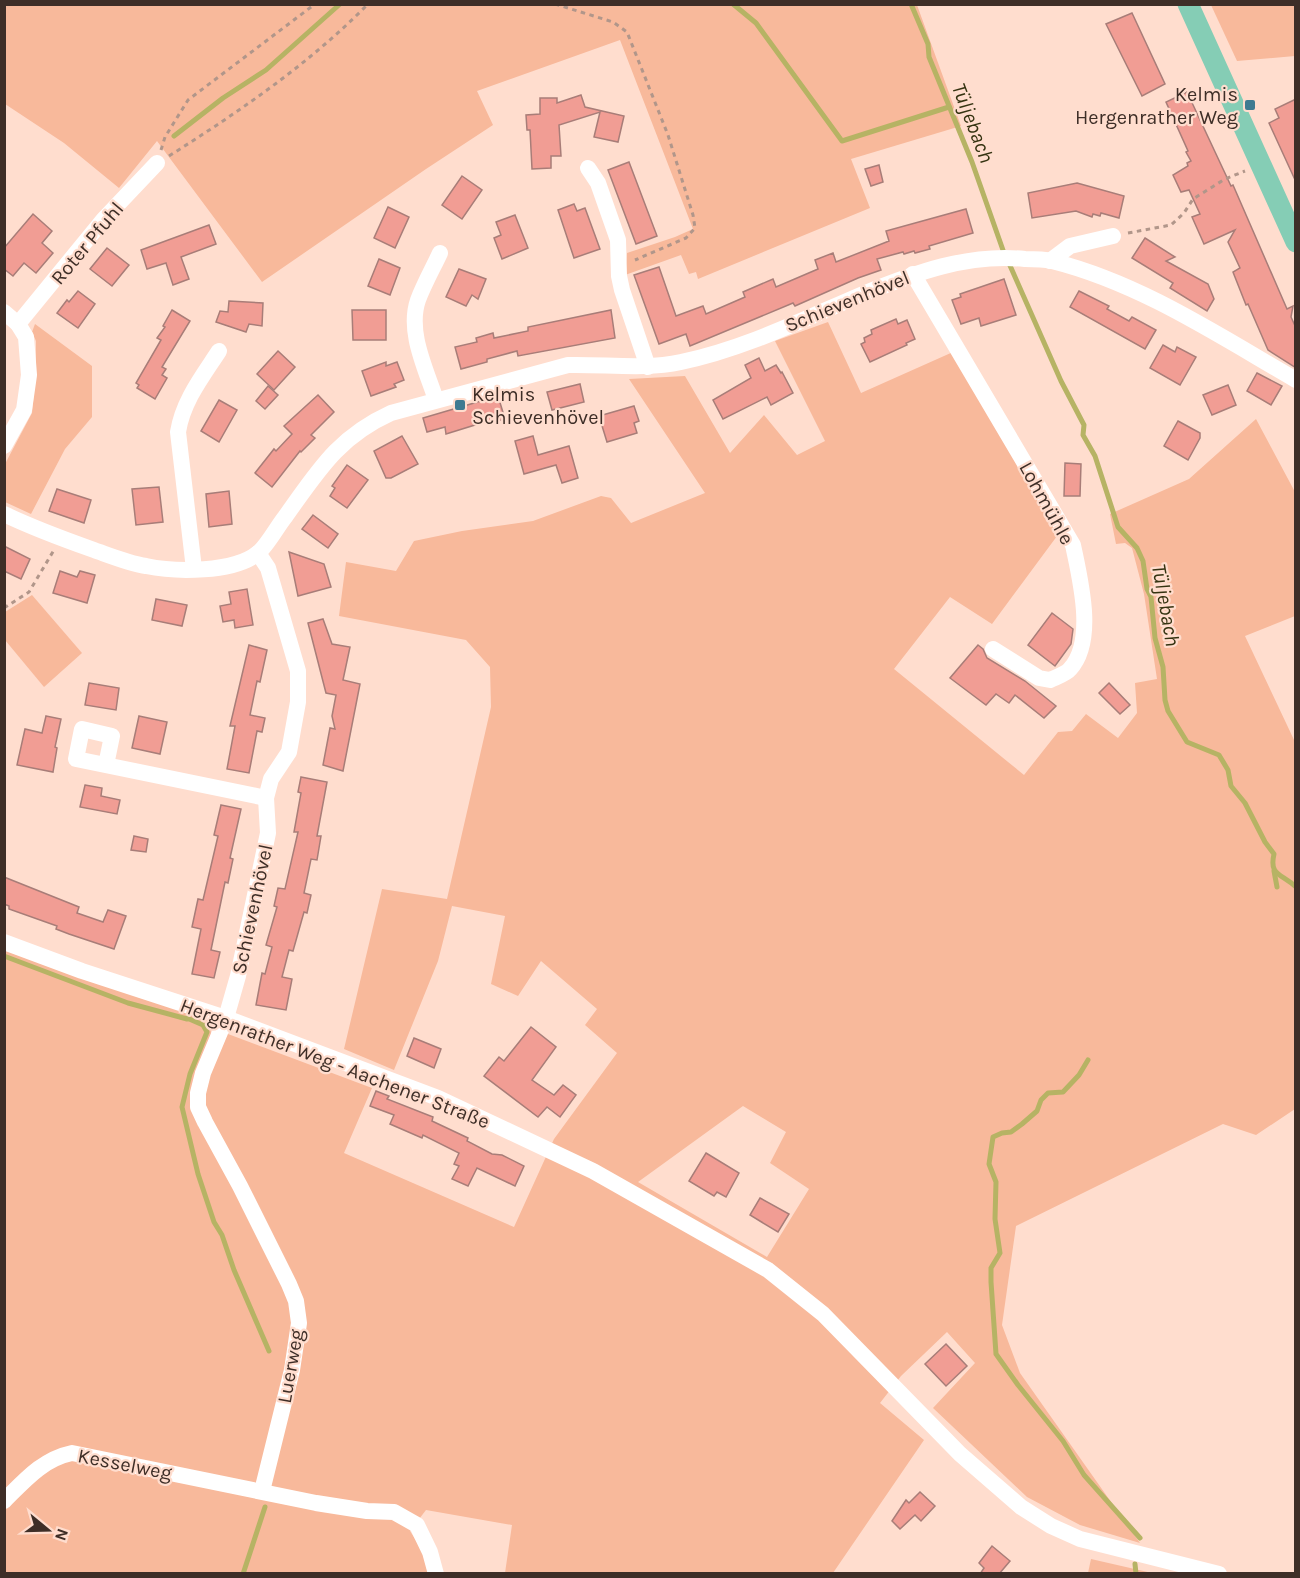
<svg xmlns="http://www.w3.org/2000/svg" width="1300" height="1578" font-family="Karla,sans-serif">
  <rect width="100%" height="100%" fill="#ffddce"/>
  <g fill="#f8b99b" fill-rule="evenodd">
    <path d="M4,5H917L961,126L851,159L870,208L698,279L696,272L689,274L681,255L625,275L627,253L675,237L693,229L620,40L477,91L493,125L426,169L262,282L157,141L119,188L64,143L5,104Z"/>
    <path d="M1211,5H1295V56L1237,61Z"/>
    <path d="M828,322L861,393L953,352L1060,532L992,624L950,597L894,669L1024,775L1058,732L1072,731L1086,714L1118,738L1137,713L1135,683L1157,679L1144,594L1132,548L1125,543L1116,544L1110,514L1189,479L1256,419L1295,492V616L1245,636L1295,742V1109L1256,1135L1223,1124L1016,1226L1002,1325L1020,1373L1140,1543L1080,1525L1027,1497L933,1408L975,1363L947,1332L901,1376L880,1403L924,1440L833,1573H505L512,1525L426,1510L410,1531L422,1550L428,1573H5L4,947L210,1021L211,1034H228L372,1088L344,1153L514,1227L554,1139L617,1053L585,1025L597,1009L541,961L518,996L491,984L505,916L452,906L438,961L394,1070L344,1049L382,889L447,899L491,707L490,667L466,640L339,616L346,562L396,571L414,541L462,531L533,521L601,496L611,498L631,523L705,493L629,379L685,376L730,453L764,415L797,455L825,441L775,341ZM743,1106L786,1132L770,1163L809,1189L767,1257L638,1182Z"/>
    <path d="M35,324L92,366V417L65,449L31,514L5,502V464L32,413L36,369V341L32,332Z"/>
    <path d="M32,595L82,653L44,687L5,640V612Z"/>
    <path d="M1091,1559L1152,1573H1088Z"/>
  </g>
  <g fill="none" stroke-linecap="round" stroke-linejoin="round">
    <g stroke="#b6b364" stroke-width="5">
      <path d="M733,4L756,23L842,141L949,107"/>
      <path d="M911,4L928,44L929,57L972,162L1004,253"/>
      <path d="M174,136L223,98L266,70L340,4"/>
      <path d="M1008,261L1061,381L1084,425L1083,435L1095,456L1118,527L1137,548L1143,561L1147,589L1151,597L1155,638L1163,667L1165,700L1168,711L1187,742L1219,755L1228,770L1231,786L1245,803L1265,842L1274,854C1269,876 1281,873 1296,887"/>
      <path d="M1274,871L1277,887"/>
      <path d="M4,956L128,1003L187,1019"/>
      <path d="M187,1018L203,1025L207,1032L190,1074L182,1107L198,1174L214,1222L222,1235L234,1270L269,1351"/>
      <path d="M1088,1060L1079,1075L1063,1092L1048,1093L1041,1100L1037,1111L1022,1124L1011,1132L1002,1133L993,1137L989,1164L996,1182L995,1219L1000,1253L991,1268V1282L996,1354L1018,1385L1063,1441L1084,1475L1140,1538"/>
      <path d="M1135,1564L1136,1574"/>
      <path d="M243,1574L265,1507"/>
    </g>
  </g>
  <g fill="#f19d94" stroke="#a87d78" stroke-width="1.5">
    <path d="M1132,13L1165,84L1142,96L1106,24Z"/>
    <path d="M1187,92L1231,186L1233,185L1287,309L1293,306L1291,317L1296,328V368L1268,350L1248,304L1246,305L1233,272L1240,268L1228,242L1235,230L1204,244L1192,217L1200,214L1189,190L1181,192L1173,175L1188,166L1187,163L1191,161L1186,152L1188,151L1166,102Z"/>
    <path d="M581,95L585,107L624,116L618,142L594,137L600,112L559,125L561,156H551V168L532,169L530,130H527L526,115L540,114V98H557V103Z"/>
    <path d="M1296,99V182L1269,123L1279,118L1275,109Z"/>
    <path d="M629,162L657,236L636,244L608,170Z"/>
    <path d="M879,165L883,182L871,186L865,169Z"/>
    <path d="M462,176L482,190L462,219L442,205Z"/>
    <path d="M1077,183L1124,196L1119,218L1101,213L1100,216L1093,214L1092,217L1076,211L1032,218L1028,193Z"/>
    <path d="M574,204L577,211L585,208L600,249L574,258L558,210Z"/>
    <path d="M388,207L409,217L395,248L374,238Z"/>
    <path d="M966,209L973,233L929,246L930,249L915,253L914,251L904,254L903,252L877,259L881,270L858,278L795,306L793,303L690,346L686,334L659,344L634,275L659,267L676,316L703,306L706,314L745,297L743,292L773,279L776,287L818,269L815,260L833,253L836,262L889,241L886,231Z"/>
    <path d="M33,214L52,231L42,243L53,253L36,273L24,263L13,276L4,269V248Z"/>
    <path d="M515,215L528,248L502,259L494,238L501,235L496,222Z"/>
    <path d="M209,225L216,244L181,257L189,279L173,285L166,263L147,269L141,250Z"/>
    <path d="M1145,238L1175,257L1166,261L1208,284L1214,299L1207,311L1170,288L1173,283L1132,258Z"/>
    <path d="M107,248L129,265L112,286L90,269Z"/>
    <path d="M379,259L400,268L390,295L368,286Z"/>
    <path d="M459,269L486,279L478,299L472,295L466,306L446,297Z"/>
    <path d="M1004,279L1016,315L981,326L979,318L961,324L952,300L961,297L960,294Z"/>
    <path d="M78,291L95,304L78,328L57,313L67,300L69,302Z"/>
    <path d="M1079,291L1109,306L1107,309L1129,321L1132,317L1156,330L1145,349L1070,307Z"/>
    <path d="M229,301L263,303L262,326L249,324L246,332L216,322L220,311L228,312Z"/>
    <path d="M172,310L190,321L162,367L166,369L162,375L167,378L155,399L137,388L139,385L136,383L161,340L157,338L165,327L163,326Z"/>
    <path d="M352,310H386V340H353Z"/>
    <path d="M611,310L615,338L518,356L517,351L487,359V362L461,369L455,347L477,342L476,338L493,333L494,338L528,331V327Z"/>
    <path d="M896,319L898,324L907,320L915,339L906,343L907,345L870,362L861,344L865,342L864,338L872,334L871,330Z"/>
    <path d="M1163,345L1175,352L1177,347L1196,357L1180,385L1150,368Z"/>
    <path d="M278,351L295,367L274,390L257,374Z"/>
    <path d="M759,358L765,371L776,365L781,373L782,372L793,393L771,405L767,397L723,419L713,400L751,378L745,365Z"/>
    <path d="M386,362V366L397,362L404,380L394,384L396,387L371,396L362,371Z"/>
    <path d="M1257,373L1282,386L1271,405L1247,391Z"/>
    <path d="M580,384L584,402L552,410L547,392Z"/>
    <path d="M1228,385L1236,405L1212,415L1203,395Z"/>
    <path d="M268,386L278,395L265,409L256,401Z"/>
    <path d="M318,395L334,412L311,435L315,438L301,452L300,451L272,487L255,473L274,449L276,451L292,434L284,426Z"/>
    <path d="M498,396L505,419L489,423L488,421L446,434L445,427L427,432L423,418Z"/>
    <path d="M219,400L237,410L219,442L201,431Z"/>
    <path d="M634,406L639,421L634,423L637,433L607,442L599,416Z"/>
    <path d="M1178,421L1200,433V438L1188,460L1164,446Z"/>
    <path d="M402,436L418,464L391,478H386L374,451Z"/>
    <path d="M533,436L538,455L569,446L578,478L562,483L556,465L524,474L515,441Z"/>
    <path d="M1065,463L1081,464L1080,496H1064Z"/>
    <path d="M347,465L368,480L347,508L330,496L335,488L332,486Z"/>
    <path d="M159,487L163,522L136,525L132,489Z"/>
    <path d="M57,489L91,500L84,523L49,511Z"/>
    <path d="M229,491L232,524L209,527L206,494Z"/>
    <path d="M313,515L338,534L328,548L302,529Z"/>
    <path d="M4,546L30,559L21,579L4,571Z"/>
    <path d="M289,552L324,564L331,587L298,596Z"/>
    <path d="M60,571L77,577L80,571L95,575L87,603L53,593Z"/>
    <path d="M247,589L253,625L235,628L234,620L223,622L220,606L231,604L229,592Z"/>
    <path d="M156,599L187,605L182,626L152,620Z"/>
    <path d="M1052,613L1073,629L1071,644L1055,666L1028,645Z"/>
    <path d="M323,619L332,644L350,647L343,680L360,684L343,771L323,765L330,728L335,729L332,716L336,695L326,693L308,623Z"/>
    <path d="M249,645L267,650L260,682L257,681L250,715L265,718L262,732L257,731L249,773L227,769L235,726H230Z"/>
    <path d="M978,645L983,649L987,658L1025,681L1056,706L1044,718L1015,695L1009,703L996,694L986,705L950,678Z"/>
    <path d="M89,683L119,688L116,710L85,705Z"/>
    <path d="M1109,683L1130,705L1120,714L1099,693Z"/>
    <path d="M46,716L61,719L55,747L57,748L53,772L17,765L25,729L42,733Z"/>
    <path d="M139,716L167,722L160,754L132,748Z"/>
    <path d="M301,777L327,782L317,836H321L317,860L311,859L304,893L311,895L307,913L304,912L293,951L289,950L282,977L292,979L286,1010L256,1005L262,973L265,974L272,947L266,945L277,907L274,906L278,888L285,889L298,832H294L301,793L298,792Z"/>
    <path d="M85,785L102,788L101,796L120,800L117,814L80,807Z"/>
    <path d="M221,805L241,809L230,858L233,859L228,883L225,882L211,950L220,952L214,978L192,974L201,929L192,927L198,899L203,900L218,836L214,835Z"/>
    <path d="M134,836L148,839L146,852L131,850Z"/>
    <path d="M4,877L79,907L77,913L103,922L108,910L126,916L114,949L69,934L56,929L57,926L9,909V906L4,904Z"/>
    <path d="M531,1027L556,1047L532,1080L554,1095L563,1085L576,1095L560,1117L547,1107L538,1117L484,1076L499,1057L504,1061Z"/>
    <path d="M414,1038L441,1049L434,1068L407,1056Z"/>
    <path d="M376,1091L389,1096L387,1099L433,1117L432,1121L468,1138L467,1141L492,1154L502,1155L524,1166L515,1186L477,1168L468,1186L452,1179L459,1166L454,1164L459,1153L423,1135L422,1138L390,1124L394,1115L370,1106Z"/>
    <path d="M706,1153L739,1173L726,1197L717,1192L714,1196L689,1181Z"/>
    <path d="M760,1198L789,1214L778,1232L750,1215Z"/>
    <path d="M946,1344L967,1366L946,1386L925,1364Z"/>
    <path d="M920,1492L935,1506L921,1521L915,1515L900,1529L892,1521L906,1500L909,1503Z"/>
    <path d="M992,1546L1010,1561L999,1574H980L984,1568L979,1563Z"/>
  </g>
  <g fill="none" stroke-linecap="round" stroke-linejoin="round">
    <g stroke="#b1968a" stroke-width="3" stroke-dasharray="4.5 4.5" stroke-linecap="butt">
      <path d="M555,4L613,22L627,32L668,135L693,215L695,228L686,238L635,260"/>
      <path d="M161,150L165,137L188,100L315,4"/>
      <path d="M169,156C240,111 309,64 368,4"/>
      <path d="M1128,233L1171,225L1184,213L1193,199L1225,179L1245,171"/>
      <path d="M4,608L29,592L54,550"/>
    </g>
    <g stroke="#fff" stroke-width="16">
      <path d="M588,168L598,183L618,240L619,276L622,290L648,367"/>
      <path d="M1050,261L1070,246L1113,236"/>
      <path d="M913,274L1073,545C1080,579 1096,641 1070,669C1066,674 1056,677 1050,680L1039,678L993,649"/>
      <path d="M4,312L18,324"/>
      <path d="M436,400C426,369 407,332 418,300C424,284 433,268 440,253"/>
      <path d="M4,446L24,410L29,375L26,337L18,324L103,220L157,163"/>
      <path d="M4,514C33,528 63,539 94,550C111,556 128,563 146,566C175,572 234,573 258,553C267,546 277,527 285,517C318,471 338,437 391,413L568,365C606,364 644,370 681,362C744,349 804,319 863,294C915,273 968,253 1025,259C1034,259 1043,259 1052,261C1140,283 1218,335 1296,380"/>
      <path d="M258,553L268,568L298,671V702L289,752L271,779L266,798L268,833L238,976L226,1018L203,1073L198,1093V1107L205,1122L240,1186L289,1284L296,1301L299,1323L292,1370L262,1491"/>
      <path d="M194,569L178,432C183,401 202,377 219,351"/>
      <path d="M106,765L112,736L82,729L76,759L266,798"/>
      <path d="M4,942L82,971L226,1018L438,1098L593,1171L768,1270L823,1314L960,1454L1021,1507L1051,1526L1080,1539L1219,1574"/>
      <path d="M4,1501C25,1480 43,1459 72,1453L316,1503L367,1511L394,1512L417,1525L430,1552L436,1574"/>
    </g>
    <path stroke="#85cdb5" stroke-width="21" d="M1188,4L1296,242"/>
  </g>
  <g fill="#3e7a91" stroke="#ffddce" stroke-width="2">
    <rect x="1244" y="99" width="12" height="12" rx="3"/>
    <rect x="454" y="399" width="12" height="12" rx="3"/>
  </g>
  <g text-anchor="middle" stroke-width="4.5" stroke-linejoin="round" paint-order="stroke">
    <g font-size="20" fill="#3e2e27" stroke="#ffddce" text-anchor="end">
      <text x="1238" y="101">Kelmis<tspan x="1238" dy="23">Hergenrather Weg</tspan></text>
      <text x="472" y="401" text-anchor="start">Kelmis<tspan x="472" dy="23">Schievenhövel</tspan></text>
    </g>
    <g font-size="20" fill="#3e2e27" stroke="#ffddce">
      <text transform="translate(87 243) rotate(-50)" y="7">Roter Pfuhl</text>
      <text transform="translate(847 301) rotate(-22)" y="7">Schievenhövel</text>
      <text transform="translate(1047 503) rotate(61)" y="7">Lohmühle</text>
      <text transform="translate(252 909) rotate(-78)" y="7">Schievenhövel</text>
      <text transform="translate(335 1063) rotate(21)" y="7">Hergenrather Weg - Aachener Straße</text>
      <text transform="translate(290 1366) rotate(-80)" y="7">Luerweg</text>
      <text transform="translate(125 1464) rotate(11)" y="7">Kesselweg</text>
    </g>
    <g font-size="21" font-style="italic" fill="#353311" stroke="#ffddce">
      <text transform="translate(973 123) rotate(69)" y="7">Tüljebach</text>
      <text transform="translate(1166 605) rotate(80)" y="7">Tüljebach</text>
    </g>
  </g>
  <rect width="1300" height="1578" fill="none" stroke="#3e2e27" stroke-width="12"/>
  <g transform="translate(48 1530) rotate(109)" stroke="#ffddce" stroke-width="4.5" paint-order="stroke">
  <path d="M0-4.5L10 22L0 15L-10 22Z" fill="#3e2e27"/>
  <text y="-9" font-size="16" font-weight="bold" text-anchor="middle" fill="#3e2e27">N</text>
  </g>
</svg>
